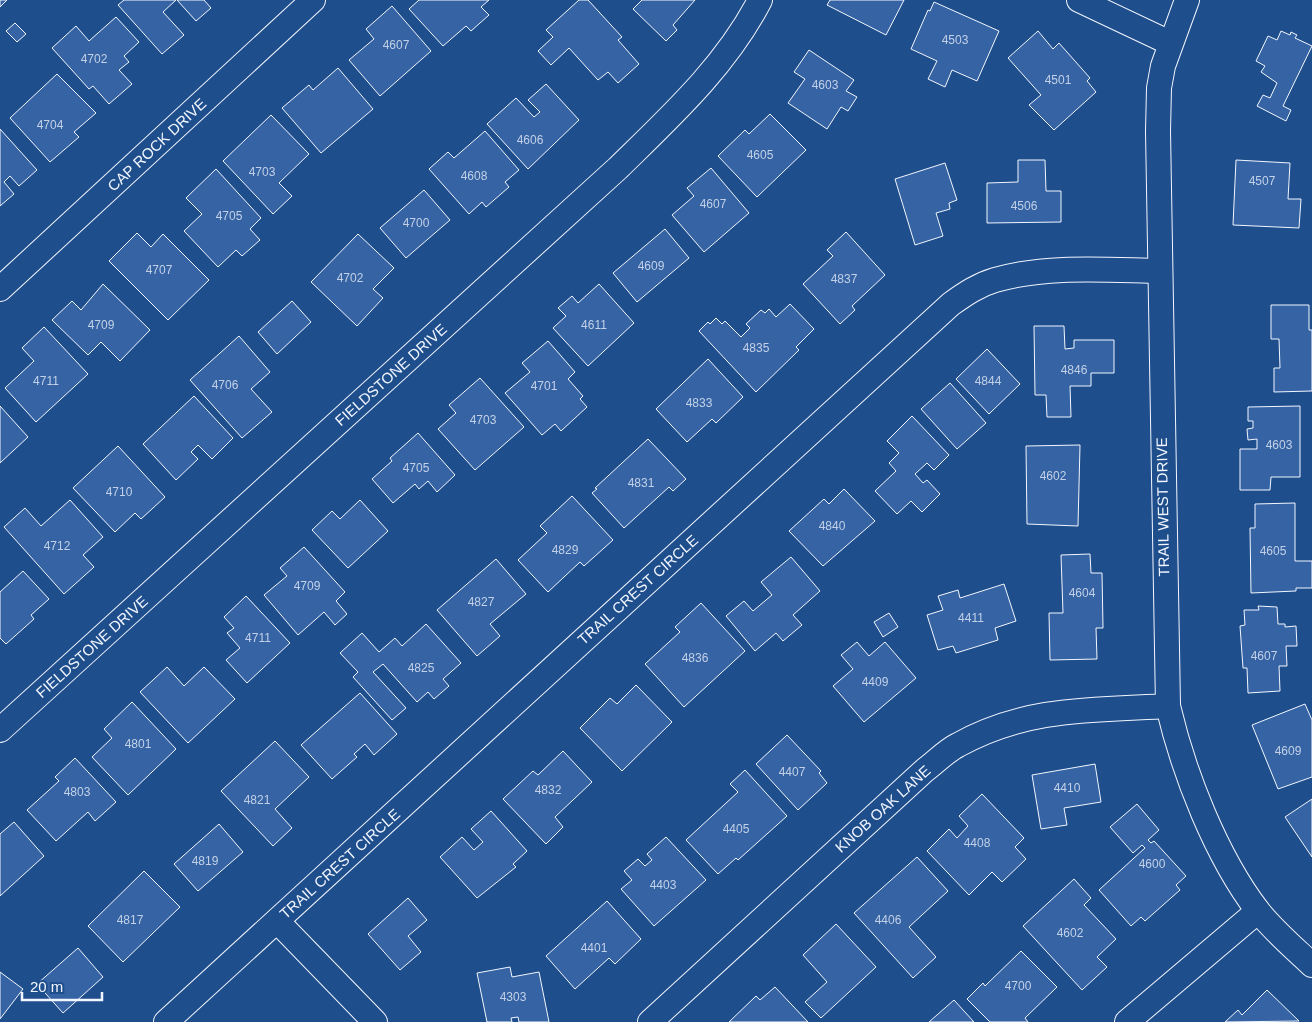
<svg xmlns="http://www.w3.org/2000/svg" width="1312" height="1022" font-family="Arial,sans-serif">
  <rect width="100%" height="100%" fill="#1f4e8c"/>
  <g fill="#3563a3" stroke="#f2f6ff">
    <path d="M0,0H7L0,7Z"/>
    <path d="M124,0H176L163,12L184,35L162,54L118,5Z"/>
    <path d="M177,0H204L211,8L196,21Z"/>
    <path d="M419,0H489L481,7L489,15L471,31L466,26L443,46L409,9Z"/>
    <path d="M579,0H588L622,37L618,40L639,64L618,83L608,72L598,80L569,48L551,65L538,51L553,37L546,30Z"/>
    <path d="M642,0H695L673,25L677,30L666,41L633,9Z"/>
    <path d="M830,0H904L886,35L827,5Z"/>
    <path d="M934,2L999,31L977,81L952,70L945,87L928,79L937,61L911,49L928,10L930,11Z"/>
    <path d="M392,6L431,51L380,96L349,60L374,39L366,29Z"/>
    <path d="M116,17L139,42L124,56L129,62L119,70L132,84L109,104L93,86L89,89L52,48L76,26L89,41Z"/>
    <path d="M15,23L26,34L17,42L6,31Z"/>
    <path d="M1038,31L1053,49L1059,43L1090,78L1087,81L1096,92L1054,130L1029,105L1041,95L1008,58Z"/>
    <path d="M1281,31L1290,35L1291,32L1297,35L1295,38L1312,46L1283,106L1291,110L1286,121L1257,106L1263,95L1270,98L1277,83L1261,72L1265,66L1256,61L1268,36L1277,40Z"/>
    <path d="M809,50L854,80L846,91L857,97L848,111L841,107L827,129L788,103L805,79L794,72Z"/>
    <path d="M338,68L373,109L321,153L282,108L309,85L313,90Z"/>
    <path d="M57,74L96,113L74,132L79,137L50,162L10,118Z"/>
    <path d="M546,84L579,120L528,169L487,124L516,98L534,117L540,112L528,100Z"/>
    <path d="M770,114L806,150L757,197L718,156L745,130L749,134Z"/>
    <path d="M271,115L309,154L279,183L292,196L273,214L223,161Z"/>
    <path d="M0,129L37,170L19,186L10,176L4,182L14,194L0,206Z"/>
    <path d="M485,131L519,170L505,182L509,187L486,207L482,202L469,214L429,169L448,152L454,158Z"/>
    <path d="M1018,160H1045L1046,191H1061V222L987,223V183L1018,182Z"/>
    <path d="M1236,160L1290,163L1288,199H1301L1299,228L1233,225Z"/>
    <path d="M945,163L957,200L949,203L950,209L936,213L943,236L915,245L895,179Z"/>
    <path d="M711,168L749,213L704,252L672,215L694,196L687,188Z"/>
    <path d="M216,169L261,218L250,229L260,240L242,256L236,250L218,267L184,231L202,214L186,198Z"/>
    <path d="M424,190L450,220L406,258L380,228Z"/>
    <path d="M665,229L689,258L637,302L613,273Z"/>
    <path d="M846,232L885,275L852,306L855,310L840,324L803,284L833,256L827,250Z"/>
    <path d="M137,233L151,247L163,234L209,280L168,320L109,261Z"/>
    <path d="M358,234L394,268L373,289L383,298L357,326L311,282Z"/>
    <path d="M103,284L150,330L120,361L101,342L88,355L52,320L72,301L81,310Z"/>
    <path d="M599,284L634,323L588,366L553,328L566,316L558,308L572,296L578,303Z"/>
    <path d="M292,301L311,322L277,354L258,332Z"/>
    <path d="M790,304L814,329L796,347L799,350L756,392L699,331L708,322L710,324L716,318L722,324L725,321L741,337L750,328L746,324L761,310L765,313L769,309L776,317Z"/>
    <path d="M1271,305H1309V330H1312V391L1274,392V368H1280L1279,339H1271Z"/>
    <path d="M1034,326H1064L1065,349L1074,348V340H1114V373H1091V386H1070L1071,417H1047L1046,395H1035Z"/>
    <path d="M44,327L88,374L36,422L5,388L34,361L22,348Z"/>
    <path d="M239,336L270,372L251,389L272,412L242,438L190,380Z"/>
    <path d="M548,341L575,372L568,379L583,396L580,399L587,407L561,431L555,424L542,435L505,393L530,372L522,363Z"/>
    <path d="M987,349L1020,384L989,414L956,379Z"/>
    <path d="M708,359L743,397L716,423L712,419L687,442L656,409Z"/>
    <path d="M480,378L524,427L475,470L438,429L456,413L449,405Z"/>
    <path d="M950,383L986,423L957,449L921,409Z"/>
    <path d="M194,396L233,438L212,459L198,445L191,452L198,459L176,480L143,444Z"/>
    <path d="M0,406L28,437L0,463Z"/>
    <path d="M1300,406V477H1271L1270,490H1240V449H1257V439L1248,440L1247,429L1253,428V421H1248V407Z"/>
    <path d="M912,416L949,455L934,470L927,463L915,474L923,483L927,480L940,494L922,512L911,501L897,514L875,491L896,471L889,463L899,453L887,441Z"/>
    <path d="M418,433L455,475L437,492L428,481L419,489L415,484L393,503L372,479L392,461L390,458Z"/>
    <path d="M648,439L686,479L673,491L669,487L624,528L592,493L597,489L595,488Z"/>
    <path d="M1080,445L1078,526L1027,524L1026,446Z"/>
    <path d="M118,446L165,497L141,519L135,513L115,532L73,488Z"/>
    <path d="M844,489L875,521L823,566L789,531L824,499L829,504Z"/>
    <path d="M572,496L613,540L584,566L580,562L548,592L518,560L547,533L540,526Z"/>
    <path d="M70,500L103,537L83,555L94,567L64,594L4,527L25,508L41,526Z"/>
    <path d="M360,500L388,531L348,568L312,530L332,511L340,519Z"/>
    <path d="M1295,503V561H1312V588H1296V591L1251,593L1250,528H1255V504Z"/>
    <path d="M304,547L345,592L336,601L347,614L335,625L324,612L298,635L264,595L287,576L280,568Z"/>
    <path d="M1090,554L1091,573H1102L1103,628H1096L1097,659L1050,660L1049,613H1063L1061,555Z"/>
    <path d="M791,557L820,591L793,615L802,625L783,641L776,633L755,651L726,616L744,601L753,611L772,595L761,582Z"/>
    <path d="M496,559L526,594L490,624L500,636L477,656L437,610Z"/>
    <path d="M23,571L49,599L31,615L34,619L6,644L0,638V592Z"/>
    <path d="M1004,584L1016,621L995,628L998,640L956,653L953,646L938,650L927,615L943,610L938,596L958,590L960,598Z"/>
    <path d="M246,596L290,643L247,683L226,660L240,648L227,633L234,628L224,617Z"/>
    <path d="M701,603L745,651L684,707L645,664L680,632L675,627Z"/>
    <path d="M1258,606L1277,607L1278,624H1285V627L1296,626L1297,646H1286L1287,666H1279L1280,691L1248,693L1247,668H1243L1240,626L1245,625L1244,610H1259Z"/>
    <path d="M889,613L898,627L883,637L874,622Z"/>
    <path d="M426,624L461,663L443,679L449,686L434,699L428,692L417,702L383,664L373,672L406,708L392,720L353,677L358,672L340,653L362,633L379,652L395,638L402,646Z"/>
    <path d="M857,642L869,656L885,642L916,678L864,722L833,686L853,669L841,655Z"/>
    <path d="M167,667L184,686L204,667L235,699L188,743L140,692Z"/>
    <path d="M636,685L672,722L622,771L580,728L610,698L617,704Z"/>
    <path d="M360,693L397,734L374,755L365,744L354,754L357,757L332,779L301,745Z"/>
    <path d="M132,702L176,749L128,795L92,757L112,738L104,729Z"/>
    <path d="M1305,704L1312,720V777L1278,789L1252,725Z"/>
    <path d="M787,735L821,771L819,773L827,783L798,810L756,764Z"/>
    <path d="M275,741L309,777L275,809L292,828L273,846L221,791Z"/>
    <path d="M563,751L592,782L555,817L563,827L546,844L503,799L533,771L538,775Z"/>
    <path d="M75,758L116,802L95,821L88,812L56,841L27,810L59,781L55,777Z"/>
    <path d="M1095,764L1101,802L1064,808L1067,825L1041,829L1032,775Z"/>
    <path d="M745,770L787,816L738,860L736,858L718,874L686,840L738,792L730,784Z"/>
    <path d="M982,794L1024,838L1015,847L1026,859L1002,882L992,872L969,895L927,851L949,829L957,838L968,826L959,816Z"/>
    <path d="M1312,799V857L1285,817Z"/>
    <path d="M1137,804L1159,830L1148,840L1151,843L1154,841L1186,876L1176,885L1180,890L1145,921L1141,917L1131,926L1099,890L1145,848L1142,845L1133,853L1110,827Z"/>
    <path d="M491,811L527,851L513,864L516,867L477,898L440,857L462,837L474,850L483,842L471,829Z"/>
    <path d="M14,822L44,856L0,896V834Z"/>
    <path d="M219,824L243,852L198,891L174,864Z"/>
    <path d="M666,837L706,880L654,926L621,889L632,880L624,871L638,859L645,866L652,860L647,854Z"/>
    <path d="M917,857L948,891L909,927L936,957L913,978L854,913Z"/>
    <path d="M144,871L180,907L123,962L88,926Z"/>
    <path d="M1074,879L1091,898L1084,905L1116,939L1097,957L1107,967L1082,990L1023,926Z"/>
    <path d="M408,898L427,920L408,936L421,952L400,970L368,934Z"/>
    <path d="M607,901L641,939L615,964L609,958L575,989L546,956Z"/>
    <path d="M836,924L876,967L821,1018L805,1002L827,982L803,955Z"/>
    <path d="M78,948L103,977L63,1013L37,984Z"/>
    <path d="M1021,951L1057,987L1025,1018L1028,1022H990L967,999L983,983L985,986Z"/>
    <path d="M510,967L512,977L539,972L549,1022H519L518,1017L511,1018L512,1022H487L477,973Z"/>
    <path d="M0,972L23,989L0,1019Z"/>
    <path d="M775,987L808,1022H729L756,996L760,1000Z"/>
    <path d="M1267,990L1299,1021L1225,1022L1238,1010L1242,1015Z"/>
    <path d="M954,1000L974,1022H929Z"/>
  </g>
  <g fill="none" stroke-linecap="round" stroke-linejoin="round">
    <g stroke="#f2f6ff" stroke-width="26">
      <g id="street">
        <path d="M1079,0L1170,43"/>
        <path d="M1187,0L1163,66L1159,88L1158,131L1168,706C1184,774 1216,856 1258,911C1274,931 1294,948 1312,965"/>
        <path d="M0,289L313,0"/>
        <path d="M0,730L618,168C671,116 726,66 760,0"/>
        <path d="M277,921L375,1022"/>
        <path d="M166,1022L951,304C965,294 978,285 995,280C1047,265 1106,270 1160,271"/>
        <path d="M650,1022L925,770C936,762 946,751 958,745C1026,707 1093,710 1168,706"/>
        <path d="M1127,1022L1258,911"/>
      </g>
    </g>
    <use href="#street" stroke="#1f4e8c" stroke-width="24"/>
  </g>
  <g text-anchor="middle" stroke-width="4" stroke-linejoin="round" paint-order="stroke">
    <g font-size="12" fill="#c3d1e8">
      <text x="955" y="44">4503</text>
      <text x="396" y="49">4607</text>
      <text x="94" y="63">4702</text>
      <text x="1058" y="84">4501</text>
      <text x="825" y="89">4603</text>
      <text x="50" y="129">4704</text>
      <text x="530" y="144">4606</text>
      <text x="760" y="159">4605</text>
      <text x="262" y="176">4703</text>
      <text x="474" y="180">4608</text>
      <text x="1262" y="185">4507</text>
      <text x="713" y="208">4607</text>
      <text x="1024" y="210">4506</text>
      <text x="229" y="220">4705</text>
      <text x="416" y="227">4700</text>
      <text x="651" y="270">4609</text>
      <text x="159" y="274">4707</text>
      <text x="350" y="282">4702</text>
      <text x="844" y="283">4837</text>
      <text x="101" y="329">4709</text>
      <text x="594" y="329">4611</text>
      <text x="756" y="352">4835</text>
      <text x="1074" y="374">4846</text>
      <text x="46" y="385">4711</text>
      <text x="988" y="385">4844</text>
      <text x="225" y="389">4706</text>
      <text x="544" y="390">4701</text>
      <text x="699" y="407">4833</text>
      <text x="483" y="424">4703</text>
      <text x="1279" y="449">4603</text>
      <text x="416" y="472">4705</text>
      <text x="1053" y="480">4602</text>
      <text x="641" y="487">4831</text>
      <text x="119" y="496">4710</text>
      <text x="832" y="530">4840</text>
      <text x="57" y="550">4712</text>
      <text x="565" y="554">4829</text>
      <text x="1273" y="555">4605</text>
      <text x="307" y="590">4709</text>
      <text x="1082" y="597">4604</text>
      <text x="481" y="606">4827</text>
      <text x="971" y="622">4411</text>
      <text x="258" y="642">4711</text>
      <text x="1264" y="660">4607</text>
      <text x="695" y="662">4836</text>
      <text x="421" y="672">4825</text>
      <text x="875" y="686">4409</text>
      <text x="138" y="748">4801</text>
      <text x="1288" y="755">4609</text>
      <text x="792" y="776">4407</text>
      <text x="1067" y="792">4410</text>
      <text x="548" y="794">4832</text>
      <text x="77" y="796">4803</text>
      <text x="257" y="804">4821</text>
      <text x="736" y="833">4405</text>
      <text x="977" y="847">4408</text>
      <text x="205" y="865">4819</text>
      <text x="1152" y="868">4600</text>
      <text x="663" y="889">4403</text>
      <text x="130" y="924">4817</text>
      <text x="888" y="924">4406</text>
      <text x="1070" y="937">4602</text>
      <text x="594" y="952">4401</text>
      <text x="1018" y="990">4700</text>
      <text x="513" y="1001">4303</text>
    </g>
    <g font-size="15" fill="#f2f6ff" stroke="#1f4e8c">
      <text transform="translate(157 145) rotate(-43)" y="5">CAP ROCK DRIVE</text>
      <text transform="translate(391 375) rotate(-42)" y="5">FIELDSTONE DRIVE</text>
      <text transform="translate(1163 507) rotate(-91)" y="5">TRAIL WEST DRIVE</text>
      <text transform="translate(638 590) rotate(-42)" y="5">TRAIL CREST CIRCLE</text>
      <text transform="translate(92 647) rotate(-42)" y="5">FIELDSTONE DRIVE</text>
      <text transform="translate(883 809) rotate(-42)" y="5">KNOB OAK LANE</text>
      <text transform="translate(340 864) rotate(-42)" y="5">TRAIL CREST CIRCLE</text>
    </g>
  </g>
  <path d="M22 992v8h80v-8" fill="none" stroke="#f2f6ff" stroke-width="2.5"/>
  <text x="30" y="992" font-size="15" fill="#f2f6ff" stroke="#1f4e8c" stroke-width="4" paint-order="stroke">20 m</text>
</svg>
